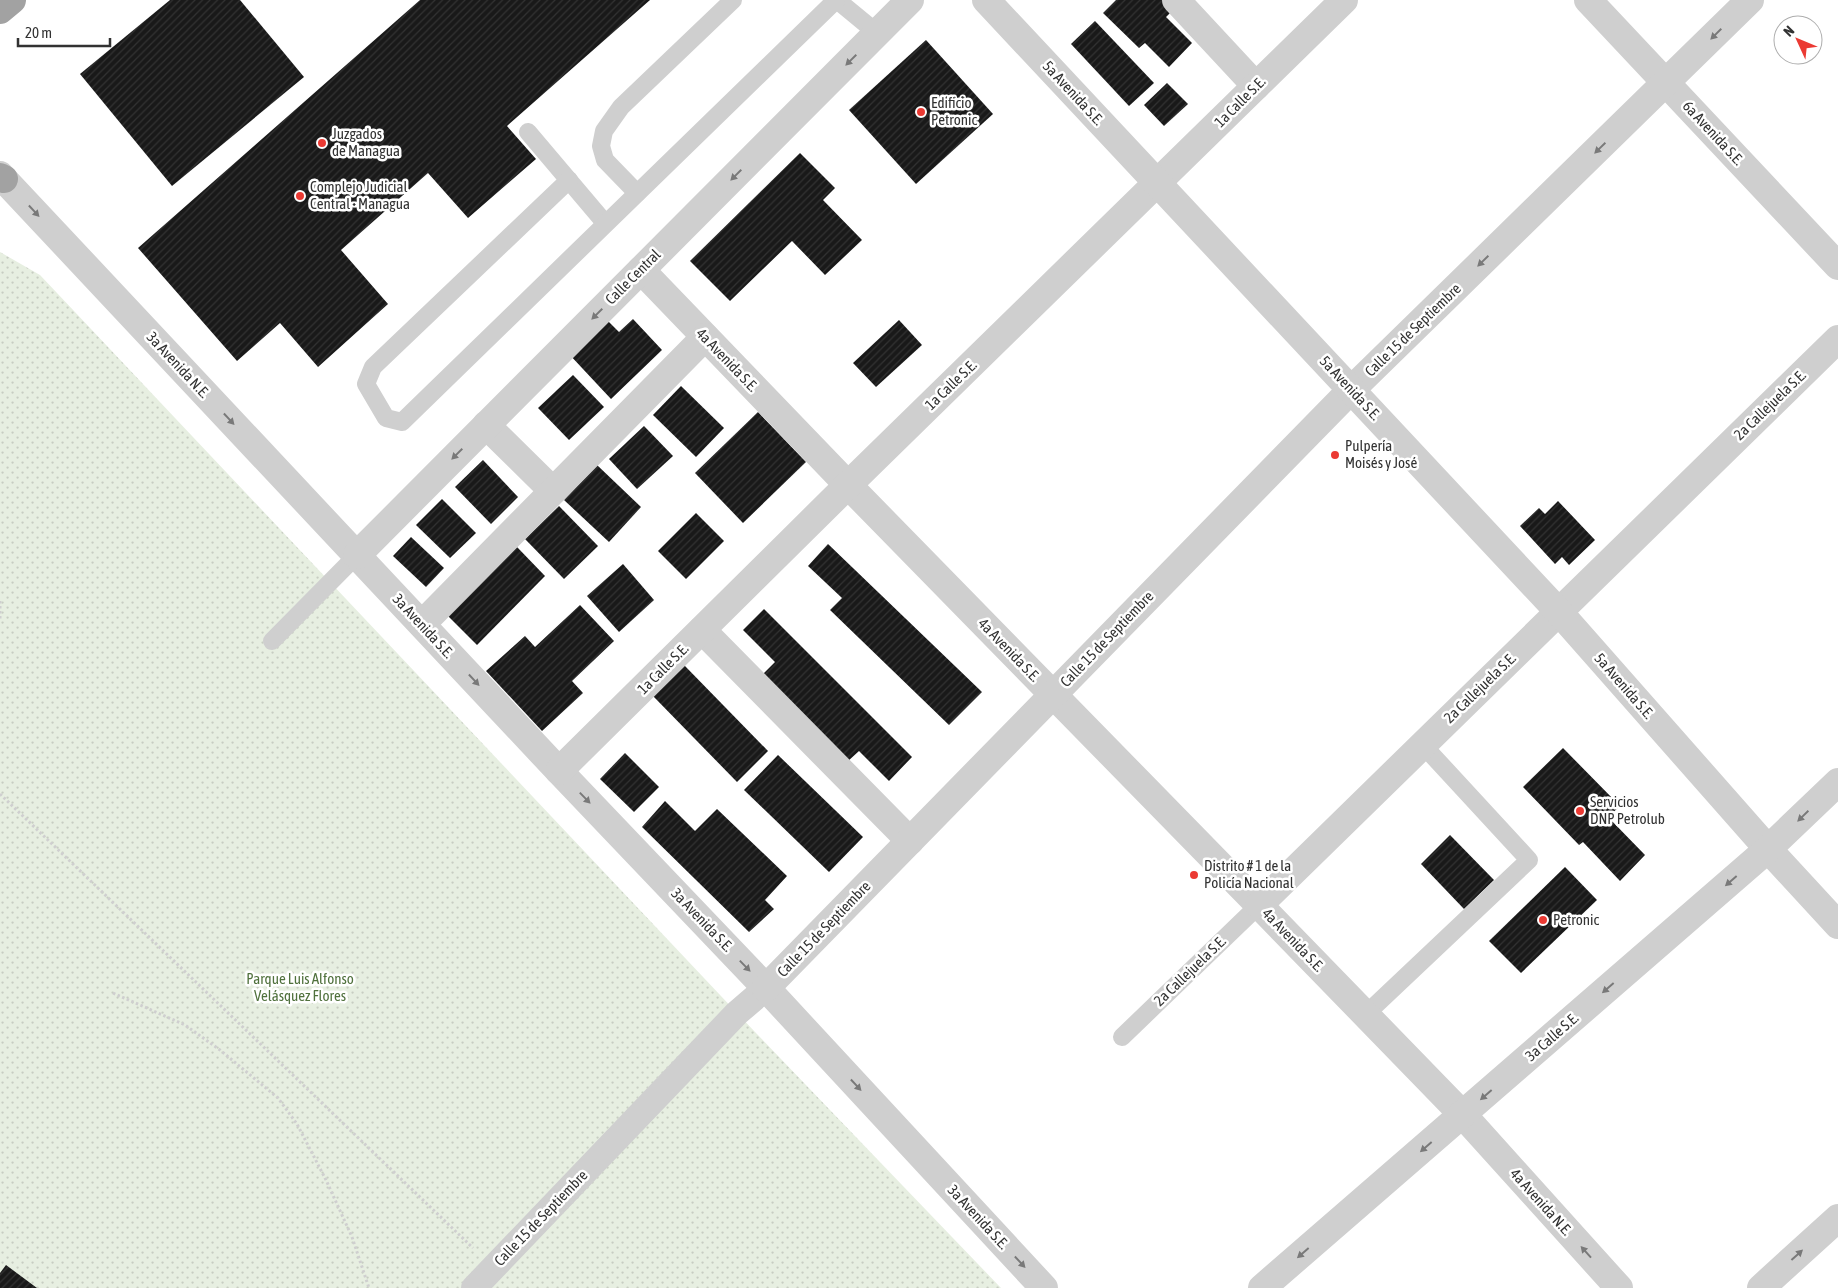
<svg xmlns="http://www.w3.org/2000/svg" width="1838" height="1288" font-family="'Asap Condensed',sans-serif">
  <defs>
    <pattern id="park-dots" width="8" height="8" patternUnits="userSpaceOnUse" patternTransform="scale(1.25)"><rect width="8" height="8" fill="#e7efe1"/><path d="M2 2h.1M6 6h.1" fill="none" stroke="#c7cdc2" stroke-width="1.8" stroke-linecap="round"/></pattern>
    <pattern id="building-hatch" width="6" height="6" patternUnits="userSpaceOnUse" patternTransform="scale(1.25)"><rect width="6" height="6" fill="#191919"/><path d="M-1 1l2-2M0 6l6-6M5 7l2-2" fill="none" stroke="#323232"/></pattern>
  </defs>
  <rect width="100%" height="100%" fill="#fff"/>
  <path fill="url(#park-dots)" d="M0,252L40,275L755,1032L1001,1288H0Z"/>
  <g fill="url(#building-hatch)">
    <path d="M170,0H240L304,77L172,186L80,74Z"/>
    <path d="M420,0H650L507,126L536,159L468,218L428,173L341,250L388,304L318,367L280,323L237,361L138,248Z"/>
    <path d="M1116,0H1163L1173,10L1166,17L1192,43L1169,67L1145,43L1139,48L1103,13Z"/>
    <path d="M1095,21L1154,83L1129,106L1071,44Z"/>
    <path d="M926,40L993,114L916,184L849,110Z"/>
    <path d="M1167,83L1188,104L1164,126L1144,105Z"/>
    <path d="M800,153L835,188L823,200L862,240L825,275L792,241L730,301L690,261Z"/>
    <path d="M605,318L619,332L633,319L662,350L611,399L568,353Z"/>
    <path d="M899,320L922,345L876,387L853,363Z"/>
    <path d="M573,375L604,407L569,440L538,408Z"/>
    <path d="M681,386L724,428L696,457L653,415Z"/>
    <path d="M758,412L806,462L743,523L695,473Z"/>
    <path d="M644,426L673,456L637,489L609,459Z"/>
    <path d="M483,460L518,497L491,524L455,487Z"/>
    <path d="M597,465L641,507L609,542L564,500Z"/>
    <path d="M442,499L476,533L450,558L416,525Z"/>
    <path d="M1558,501L1595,540L1569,565L1562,557L1555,564L1520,526L1539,508L1545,514Z"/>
    <path d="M559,506L598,546L564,579L525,539Z"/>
    <path d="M696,513L724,541L686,579L658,551Z"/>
    <path d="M411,537L444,568L426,587L393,556Z"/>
    <path d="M828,544L982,692L949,725L830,610L842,598L808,566Z"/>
    <path d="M517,547L545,576L477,645L448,616Z"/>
    <path d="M623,564L654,600L619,632L587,596Z"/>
    <path d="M580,605L614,641L572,681L583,693L542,731L486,671L525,636L535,647Z"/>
    <path d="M764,609L912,757L889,781L859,751L847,762L761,676L775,662L743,630Z"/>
    <path d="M684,665L768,751L737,782L653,696Z"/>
    <path d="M1563,748L1620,806L1608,817L1645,855L1620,881L1583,842L1579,845L1523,787Z"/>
    <path d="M625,753L659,787L634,812L600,779Z"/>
    <path d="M778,755L863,837L829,872L744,790Z"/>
    <path d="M665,801L695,831L717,809L787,876L765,900L774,909L749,932L642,827Z"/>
    <path d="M1450,835L1494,880L1464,909L1421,864Z"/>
    <path d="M1565,867L1597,900L1521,973L1489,941Z"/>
    <path d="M6,1265L37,1288H0V1273Z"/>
  </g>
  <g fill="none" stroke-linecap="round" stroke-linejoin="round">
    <g stroke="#cfcfcf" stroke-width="3" stroke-dasharray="2.5 2.5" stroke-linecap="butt">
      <path d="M0,601V621"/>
      <path d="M0,794L473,1248"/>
      <path d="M113,993L185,1025L220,1050L278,1098L297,1124L326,1180L352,1237L369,1288"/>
    </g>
    <g stroke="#cfcfcf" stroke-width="18">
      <path d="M837,0L877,33"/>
      <path d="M528,132L605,223"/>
      <path d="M569,180L373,367L366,384L386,418L402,422L836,0"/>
      <path d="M637,193L605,160L601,146L604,131L621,107L733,0"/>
      <path d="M272,641L357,555"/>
      <path d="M1365,1015L1529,860L1422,744"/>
      <path d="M1122,1037L1259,905"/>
    </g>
    <path stroke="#cfcfcf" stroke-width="26" d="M474,1288L737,1013L766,988"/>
    <g stroke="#cfcfcf" stroke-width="28">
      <path d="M1176,0L1256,86"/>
      <path d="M1588,0L1838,266"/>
      <path d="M0,175L559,771L766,988L1044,1288"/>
      <path d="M641,270L848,485L1259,905L1463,1115L1619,1288"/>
      <path d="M486,425L553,491"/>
      <path d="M357,555L910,0"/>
      <path d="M422,624L705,337"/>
      <path d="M702,630L910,841"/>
      <path d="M559,771L848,485L1344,0"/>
      <path d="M1259,905L1838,339"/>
      <path d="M766,988L1351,390L1750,0"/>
    </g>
    <g stroke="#cfcfcf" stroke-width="28">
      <path d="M986,0L1559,612L1768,849L1838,925"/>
      <path d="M1262,1288L1768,849L1838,782"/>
      <path d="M1761,1288L1838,1218"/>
    </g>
    <g stroke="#a2a2a2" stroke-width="28">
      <path d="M0,10L12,0"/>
      <path d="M0,177L4,179"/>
    </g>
  </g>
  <defs><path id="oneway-solid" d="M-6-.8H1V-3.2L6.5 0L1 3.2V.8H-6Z" transform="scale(1.25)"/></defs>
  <g fill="#797979">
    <use href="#oneway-solid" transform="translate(1716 34) rotate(135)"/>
    <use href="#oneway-solid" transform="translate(851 60) rotate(135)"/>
    <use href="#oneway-solid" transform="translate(1600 148) rotate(136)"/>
    <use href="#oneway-solid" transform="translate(736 175) rotate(135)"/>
    <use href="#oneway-solid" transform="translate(34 211) rotate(47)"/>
    <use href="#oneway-solid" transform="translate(1483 261) rotate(136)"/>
    <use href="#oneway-solid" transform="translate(597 314) rotate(135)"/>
    <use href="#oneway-solid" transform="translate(229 419) rotate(47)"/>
    <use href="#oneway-solid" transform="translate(457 454) rotate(135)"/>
    <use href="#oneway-solid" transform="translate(474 680) rotate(47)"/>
    <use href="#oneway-solid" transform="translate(585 798) rotate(46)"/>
    <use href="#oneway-solid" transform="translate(1803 816) rotate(136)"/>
    <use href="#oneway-solid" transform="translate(1731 881) rotate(139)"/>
    <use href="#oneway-solid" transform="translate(745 966) rotate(46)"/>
    <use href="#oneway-solid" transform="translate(1608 988) rotate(139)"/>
    <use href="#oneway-solid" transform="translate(856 1085) rotate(47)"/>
    <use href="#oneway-solid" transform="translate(1486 1095) rotate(139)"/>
    <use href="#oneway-solid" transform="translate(1426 1147) rotate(139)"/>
    <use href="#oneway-solid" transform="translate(1586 1252) rotate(-132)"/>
    <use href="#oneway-solid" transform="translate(1303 1253) rotate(139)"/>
    <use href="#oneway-solid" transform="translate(1797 1255) rotate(-42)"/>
    <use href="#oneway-solid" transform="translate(1020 1262) rotate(47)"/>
  </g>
  <g fill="#eb3a33" stroke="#fff" stroke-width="2">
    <circle cx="921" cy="112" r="5"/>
    <circle cx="322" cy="143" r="5"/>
    <circle cx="300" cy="196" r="5"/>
    <circle cx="1335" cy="455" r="5"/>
    <circle cx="1580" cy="811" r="5"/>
    <circle cx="1194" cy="875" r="5"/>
    <circle cx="1543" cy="920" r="5"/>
  </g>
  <g text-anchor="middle" stroke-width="5" stroke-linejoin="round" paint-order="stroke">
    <g font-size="15" fill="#323232" stroke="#fff">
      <text transform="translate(1073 93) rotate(47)" y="5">5a Avenida S.E.</text>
      <text transform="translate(1240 102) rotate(-45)" y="5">1a Calle S.E.</text>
      <text transform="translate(1713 133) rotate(47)" y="5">6a Avenida S.E.</text>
      <text transform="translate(633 277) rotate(-45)" y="5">Calle Central</text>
      <text transform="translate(1413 330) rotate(-44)" y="5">Calle 15 de Septiembre</text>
      <text transform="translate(727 360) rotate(46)" y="5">4a Avenida S.E.</text>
      <text transform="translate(178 365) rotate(47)" y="5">3a Avenida N.E.</text>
      <text transform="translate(951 385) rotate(-44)" y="5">1a Calle S.E.</text>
      <text transform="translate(1350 388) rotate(47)" y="5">5a Avenida S.E.</text>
      <text transform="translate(1770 405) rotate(-44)" y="5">2a Callejuela S.E.</text>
      <text transform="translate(423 626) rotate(47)" y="5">3a Avenida S.E.</text>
      <text transform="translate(1107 639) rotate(-46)" y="5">Calle 15 de Septiembre</text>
      <text transform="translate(1009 650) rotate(46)" y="5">4a Avenida S.E.</text>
      <text transform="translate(663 669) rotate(-45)" y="5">1a Calle S.E.</text>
      <text transform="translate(1624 686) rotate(49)" y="5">5a Avenida S.E.</text>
      <text transform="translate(1480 688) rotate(-44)" y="5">2a Callejuela S.E.</text>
      <text transform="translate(702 920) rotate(46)" y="5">3a Avenida S.E.</text>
      <text transform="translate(824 929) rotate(-46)" y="5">Calle 15 de Septiembre</text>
      <text transform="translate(1293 940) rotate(46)" y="5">4a Avenida S.E.</text>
      <text transform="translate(1190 971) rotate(-44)" y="5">2a Callejuela S.E.</text>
      <text transform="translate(1552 1037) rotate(-41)" y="5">3a Calle S.E.</text>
      <text transform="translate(1541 1202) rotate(48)" y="5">4a Avenida N.E.</text>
      <text transform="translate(978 1217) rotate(47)" y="5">3a Avenida S.E.</text>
      <text transform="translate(541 1218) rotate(-46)" y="5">Calle 15 de Septiembre</text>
    </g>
    <g font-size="15" fill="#323232" stroke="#fff" text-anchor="start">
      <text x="931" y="108">Edificio<tspan x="931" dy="17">Petronic</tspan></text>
      <text x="332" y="139">Juzgados<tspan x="332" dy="17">de Managua</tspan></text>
      <text x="310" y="192">Complejo Judicial<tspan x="310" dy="17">Central - Managua</tspan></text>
      <text x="1345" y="451">Pulpería<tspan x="1345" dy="17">Moisés y José</tspan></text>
      <text x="1590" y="807">Servicios<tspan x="1590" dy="17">DNP Petrolub</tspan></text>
      <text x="1204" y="871">Distrito # 1 de la<tspan x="1204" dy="17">Policía Nacional</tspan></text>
      <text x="1553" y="925">Petronic</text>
    </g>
    <g font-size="15" fill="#50713d" stroke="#fff">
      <text x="300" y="984">Parque Luis Alfonso<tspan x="300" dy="17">Velásquez Flores</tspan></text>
    </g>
  </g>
  <g transform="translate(1798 40) rotate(314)"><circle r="24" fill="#ffffff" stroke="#adadad"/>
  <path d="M0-4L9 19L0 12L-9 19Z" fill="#eb3a33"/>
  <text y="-8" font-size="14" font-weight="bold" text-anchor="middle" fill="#323232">N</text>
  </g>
  <path d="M18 38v8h92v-8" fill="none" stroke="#323232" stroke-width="2.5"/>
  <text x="25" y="38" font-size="15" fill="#323232" stroke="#ffffff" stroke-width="4" paint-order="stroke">20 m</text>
</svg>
